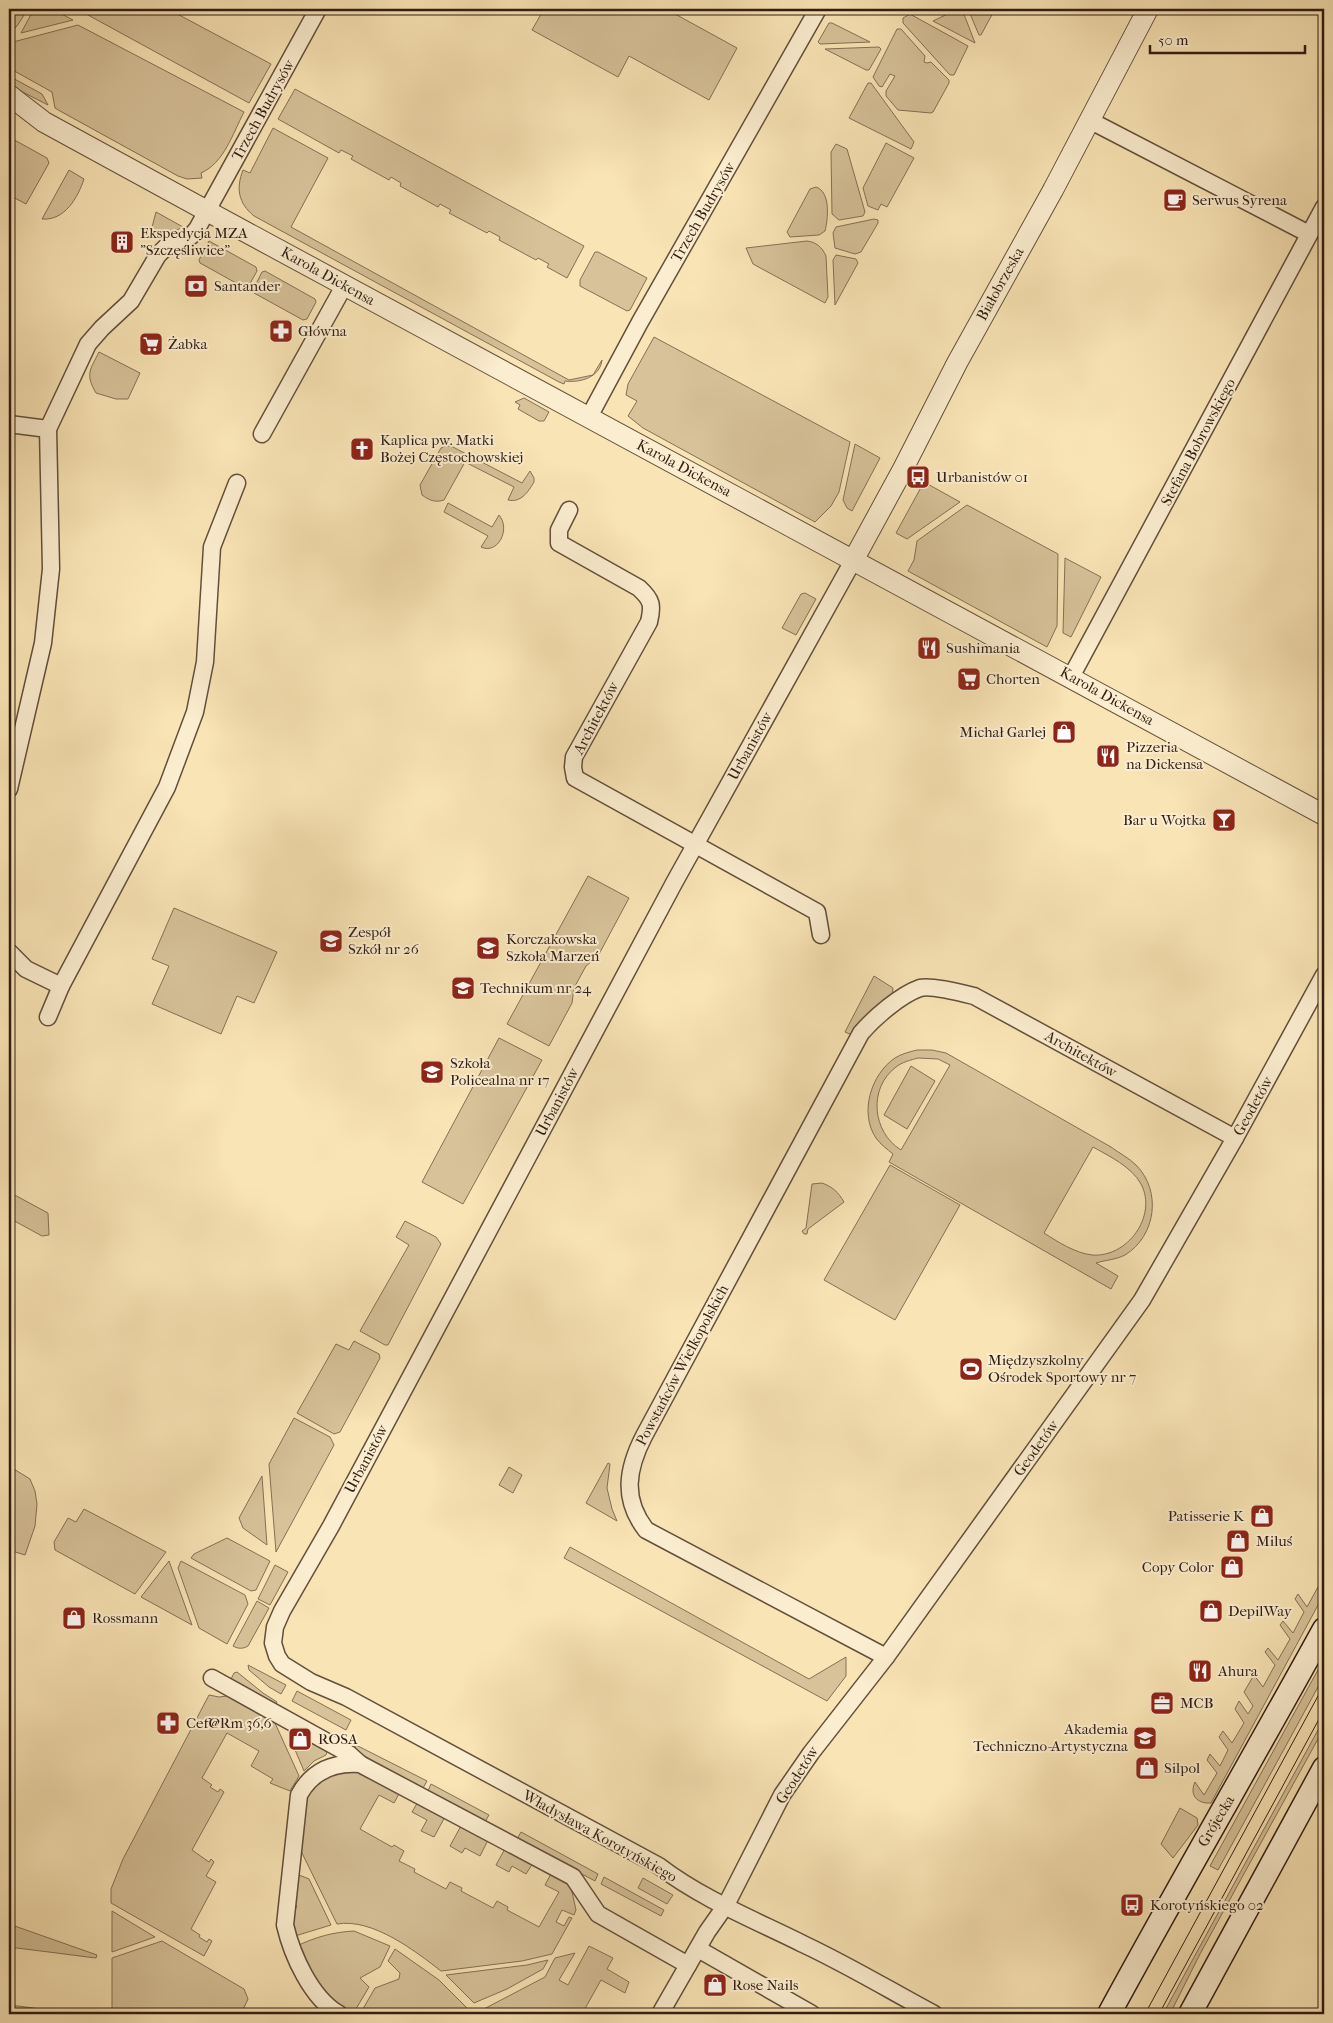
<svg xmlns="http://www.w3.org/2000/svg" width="1333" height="2023" font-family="'IM FELL French Canon',serif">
  <rect width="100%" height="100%" fill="#f9e4b5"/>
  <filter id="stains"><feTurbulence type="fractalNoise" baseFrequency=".004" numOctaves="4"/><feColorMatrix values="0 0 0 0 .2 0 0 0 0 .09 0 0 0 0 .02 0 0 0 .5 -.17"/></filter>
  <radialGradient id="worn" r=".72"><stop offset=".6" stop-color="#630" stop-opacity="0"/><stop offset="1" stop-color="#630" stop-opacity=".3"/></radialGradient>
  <g fill="#d7c299" stroke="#847056" fill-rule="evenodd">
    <path d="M9,9H28L17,26L9,34Z"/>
    <path d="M34,9H52L73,20L21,33Z"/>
    <path d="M77,9H168L271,64L249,103Z"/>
    <path d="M544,9H666L737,48L709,100L629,56L618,77L532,30Z"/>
    <path d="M958,9H962L975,43L933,21Z"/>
    <path d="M968,9H995L981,35H979Z"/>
    <path d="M910,14L968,46L954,75H950L903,23V18Z"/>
    <path d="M829,23H832L870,42L820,44L818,42Z"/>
    <path d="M78,25L244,112C233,133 224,163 201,173L202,178L187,179L178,176L60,111L55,108L52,92L9,68V46L13,42Z"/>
    <path d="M897,29H901L925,56L924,62L927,63L931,62L949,80V83L933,112L931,113L898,110L886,96V91L895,76L890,74L882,87L879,86L873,77Z"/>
    <path d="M879,47L881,49L869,70H866L825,49Z"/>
    <path d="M9,76L42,94L48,105L9,85Z"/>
    <path d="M868,83H871L914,142L911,149L849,118Z"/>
    <path d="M295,89L584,246L567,278L547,267L549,264L538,258L536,260L499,240L500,237L489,231L487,233L449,213L451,210L440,204L438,207L400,186L401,183L391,177L389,180L351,159L353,156L341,150L339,153L278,119Z"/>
    <path d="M273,128L328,158L291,227L569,380L593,375L602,360C600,377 581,383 565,381L564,384L559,382L254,216C238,203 236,188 243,170L250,173Z"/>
    <path d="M9,137L47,158L49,163L26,204L9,195Z"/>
    <path d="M886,143L914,158L887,207L881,204L878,210L868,206L863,188Z"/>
    <path d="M836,144L847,149L865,212L863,216L839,220L832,214L831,152Z"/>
    <path d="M69,170L84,179C78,197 65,221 42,219Z"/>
    <path d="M816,187C831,192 828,219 825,231L819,235L790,237L787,232L810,189Z"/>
    <path d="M156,212L183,227L159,239L154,237L151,231Z"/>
    <path d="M874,219L878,220V223L861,252L855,254L835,248L833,233L836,227Z"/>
    <path d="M209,241L256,267L257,271L248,287L245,288L200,263L199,260Z"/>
    <path d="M807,241C816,242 822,247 826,256L828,297L825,303L753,264L746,248Z"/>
    <path d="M595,252H598L647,278L630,310L627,311L580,286V280Z"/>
    <path d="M836,255L856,259L858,263L835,305L833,260Z"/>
    <path d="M265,271L315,299L316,302L307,319L303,320L254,293L253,290L262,272Z"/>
    <path d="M654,337L850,442L839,492L831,506L815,522L643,428L628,416L637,401L626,395L628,384Z"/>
    <path d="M99,352L140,373L128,399H116L96,393C85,374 90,370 99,352Z"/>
    <path d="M524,398L549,412L544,421H539L518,409L520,405L515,402Z"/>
    <path d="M855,444L880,458L852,511L847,508L843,500Z"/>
    <path d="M445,446H451L522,483L530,471L534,478V482C528,492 521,503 508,500L514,487L465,462L444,500C435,503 429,500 422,495L420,485L441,448Z"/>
    <path d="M924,482L960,502L907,539L896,533Z"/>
    <path d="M448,503L492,527L499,515C511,529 498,555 481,547L488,536L444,512Z"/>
    <path d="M967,505L1058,554L1057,626L1047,647L908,571L914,560L917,541Z"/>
    <path d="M1065,558L1101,577L1071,637L1063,633Z"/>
    <path d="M805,593L816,599L796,635L782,628L801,594Z"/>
    <path d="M588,876L629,898L598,956L586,966L574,988L572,1003L549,1046L507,1024Z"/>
    <path d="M174,908L277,952L254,1003L237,996L221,1034L152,1004L169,966L152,959Z"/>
    <path d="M874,976L893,988L892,996L852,1035L845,1032Z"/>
    <path d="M499,1038L542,1060L463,1204L422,1182Z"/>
    <path d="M917,1050H932L946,1053L1111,1147C1119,1153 1129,1158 1136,1165C1162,1191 1156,1236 1125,1255C1115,1260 1105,1260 1096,1263L1118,1276L1111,1289L889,1162L893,1154C887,1149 881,1145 876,1138C859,1113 871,1074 895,1058C901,1054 909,1052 917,1050ZM918,1058L938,1059L950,1065L901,1150C872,1132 868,1088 896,1067C902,1062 911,1060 918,1058ZM1093,1147C1109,1156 1132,1167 1141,1184C1158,1216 1127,1258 1092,1255C1075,1253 1058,1242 1044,1233Z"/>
    <path d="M911,1066L935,1081L907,1129L884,1115Z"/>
    <path d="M890,1165L960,1205L895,1320L824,1280Z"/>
    <path d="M822,1183C833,1187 838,1192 844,1202L808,1229L807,1234H804L802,1231L806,1228L812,1184Z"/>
    <path d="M9,1192L48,1213L49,1235L42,1236L9,1218Z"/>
    <path d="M405,1221L436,1237L441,1244L388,1345H385L360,1331L409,1245L396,1237Z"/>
    <path d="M354,1341L379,1354L380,1358L340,1432L334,1434L297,1413L336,1344L349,1350Z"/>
    <path d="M294,1418L330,1437L334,1445L276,1552L269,1464Z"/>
    <path d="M608,1463L610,1464L607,1488L612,1509L617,1521L586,1503Z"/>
    <path d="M9,1466L30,1479L35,1491L37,1504L35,1526L25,1555L9,1550Z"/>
    <path d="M509,1467L522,1475L513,1493L499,1485Z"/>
    <path d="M262,1476L267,1545L243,1528L239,1518Z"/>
    <path d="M84,1509L166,1552L135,1594L55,1550L54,1542L68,1518L76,1522Z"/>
    <path d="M227,1538L270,1561L256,1590L251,1591L191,1558L194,1554Z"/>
    <path d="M570,1547L809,1679L846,1657V1676L827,1701L564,1558Z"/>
    <path d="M169,1561L192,1625L141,1597Z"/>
    <path d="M181,1561L245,1595L248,1604L227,1644L199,1628L178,1568Z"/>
    <path d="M275,1565L288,1572L270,1605L258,1599Z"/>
    <path d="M1324,1576V1594L1211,1803C1197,1804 1189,1795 1195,1782L1204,1795L1217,1773L1207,1760L1210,1754L1220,1766L1228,1750L1219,1737L1223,1731L1232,1743L1244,1723L1235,1709L1239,1701L1248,1714L1253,1706L1244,1692L1254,1675L1263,1687L1275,1665L1265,1652L1268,1648L1278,1660L1290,1639L1280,1625L1283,1621L1293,1633L1304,1612L1295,1599L1298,1594L1307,1607Z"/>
    <path d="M257,1601L269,1608L248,1646C243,1649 238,1649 233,1646Z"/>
    <path d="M1324,1659V1676L1218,1870L1210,1866Z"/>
    <path d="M248,1665L286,1685L281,1694L269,1687L249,1670Z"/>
    <path d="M237,1672L263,1693L277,1702L274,1707L229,1683L234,1673Z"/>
    <path d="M297,1691L351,1720L346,1730L292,1701Z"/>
    <path d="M209,1695L219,1697L227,1696L275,1723L299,1776L290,1791L270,1783L273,1779L251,1766L259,1751L227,1733L202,1778L212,1785L210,1787L218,1792L220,1789L224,1792L192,1850L209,1862L211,1859L214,1862L206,1876L216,1882L191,1929L200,1935L199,1937L207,1942L209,1939L212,1941L204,1956L111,1903V1889L123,1859Z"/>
    <path d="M1324,1719V1728L1200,1954L1170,2014H1163Z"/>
    <path d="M307,1740L327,1752L326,1755L314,1761L304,1771L293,1745L303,1749Z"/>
    <path d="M356,1745L427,1781L423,1788L353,1751Z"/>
    <path d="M355,1768L400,1792L394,1803L379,1795L360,1829L392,1847L394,1845L404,1851L399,1861L415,1869L414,1872L446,1889L450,1882L462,1888L461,1891L493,1908L497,1901L508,1907L507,1910L539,1927L559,1892L545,1885L552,1872L570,1883L576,1910L574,1915L562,1910L556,1922L564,1926L569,1917L572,1918L552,1954L522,1961L441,1971C414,1950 372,1918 337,1924L301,1851L306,1803L309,1792L327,1776Z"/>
    <path d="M431,1784L489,1815L485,1822L428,1791Z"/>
    <path d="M419,1800L446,1815L434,1837L421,1831L427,1820L412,1812Z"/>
    <path d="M1180,1808L1197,1818L1198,1825L1173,1858L1161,1844Z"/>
    <path d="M462,1824L489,1838L480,1856L465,1848L462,1853L450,1846Z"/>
    <path d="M521,1832L598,1874L595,1881L517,1839Z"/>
    <path d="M506,1847L533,1863L526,1874L512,1866L509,1872L496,1865Z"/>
    <path d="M299,1875L309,1879L331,1925L295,1936C293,1926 291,1915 297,1906L295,1904Z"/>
    <path d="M604,1877L664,1910L661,1916L601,1884Z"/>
    <path d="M643,1878L673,1895L667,1904L638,1888Z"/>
    <path d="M112,1911L155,1937L112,1952Z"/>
    <path d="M9,1924L97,1955L96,1958L9,1947Z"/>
    <path d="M354,1931L390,1946L380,1967L360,1978L369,1987L353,2014H351C326,2001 309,1970 297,1946C315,1937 334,1932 354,1931Z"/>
    <path d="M162,1941L244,1989L248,1999L241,2014H112V1958Z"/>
    <path d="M589,1946L613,1958L607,1969L629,1982L625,1993L601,1980L582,2014H485L482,2010L545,1977L555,1958L575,1953L559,1980L568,1985Z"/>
    <path d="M395,1949L439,1980L473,2014H360L375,1988L399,1979L400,1973L388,1961Z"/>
    <path d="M548,1960L543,1969L507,1989L474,2003L446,1975L527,1965Z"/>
    <path d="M10,2005L80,2014H10Z"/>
  </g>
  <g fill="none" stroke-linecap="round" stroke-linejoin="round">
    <g stroke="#634f3c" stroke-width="19">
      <g id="minor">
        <path d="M1089,120L1309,234"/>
        <path d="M589,417L640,322L818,9"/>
        <path d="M9,424L48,429"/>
        <path d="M262,434L344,286"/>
        <path d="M569,510L559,530V543L639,588C652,600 653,605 649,622L574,757L573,767L575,778L817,912L821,935"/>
        <path d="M854,559L674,883L331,1526L282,1611L275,1627L273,1643L277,1656L282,1664L311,1682L346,1697L659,1866C702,1899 755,1920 803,1944C848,1965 891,1991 934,2014"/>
        <path d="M1071,677L1324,207"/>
        <path d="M9,789L43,643L51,569L48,429L88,344L102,328L131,301L158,255L166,247L191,236L197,229L318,9"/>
        <path d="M9,952L26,969L61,986"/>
        <path d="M48,1017L61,986L167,787L195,712L205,662L212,547L237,483"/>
        <path d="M886,1657L646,1530C622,1499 627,1469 644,1436L861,1033C874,1018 900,995 920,988C931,985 962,993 974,996L1235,1138"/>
        <path d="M212,1678L349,1754L360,1764"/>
        <path d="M698,1949L812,2014"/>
        <path d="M339,2014C311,1998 292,1955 285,1925L299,1795C312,1771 333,1762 360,1764L573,1877L598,1914L688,1965"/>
        <path d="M660,2014L707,1932L726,1905L782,1795L811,1753L886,1657L1142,1300L1235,1138L1324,975"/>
      </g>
    </g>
    <g stroke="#634f3c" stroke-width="22">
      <g id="tertiary">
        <path d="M9,95L44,122L207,211L1324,815"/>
        <path d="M854,559L903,469L957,363L1053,190L1148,9"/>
      </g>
    </g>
    <g stroke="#311d13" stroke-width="25">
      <g id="secondary">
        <path d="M1109,2014C1179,1885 1253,1758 1324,1629"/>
        <path d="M1190,2014L1324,1768"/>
      </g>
    </g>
    <use href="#minor" stroke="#fbedcf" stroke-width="16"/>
    <use href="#tertiary" stroke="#fbedcf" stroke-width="20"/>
    <use href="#secondary" stroke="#fbedcf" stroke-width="22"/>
    <g stroke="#311d13" stroke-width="1">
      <path d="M1145,2014L1324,1685"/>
      <path d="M1159,2014L1324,1710"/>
    </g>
  </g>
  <defs>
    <g id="cafe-square" transform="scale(1.25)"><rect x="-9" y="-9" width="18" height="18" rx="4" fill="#8f2418" stroke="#fbedcf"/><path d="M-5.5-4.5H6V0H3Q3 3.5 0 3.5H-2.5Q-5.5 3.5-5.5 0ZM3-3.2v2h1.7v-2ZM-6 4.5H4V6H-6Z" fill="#fff"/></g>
    <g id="building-square" transform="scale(1.25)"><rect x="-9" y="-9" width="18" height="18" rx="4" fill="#8f2418" stroke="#fbedcf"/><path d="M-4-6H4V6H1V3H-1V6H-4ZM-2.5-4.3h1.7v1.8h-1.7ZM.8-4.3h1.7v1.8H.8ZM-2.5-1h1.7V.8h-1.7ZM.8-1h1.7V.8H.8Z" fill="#fff"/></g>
    <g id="bank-square" transform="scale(1.25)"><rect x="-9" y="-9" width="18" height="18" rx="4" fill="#8f2418" stroke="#fbedcf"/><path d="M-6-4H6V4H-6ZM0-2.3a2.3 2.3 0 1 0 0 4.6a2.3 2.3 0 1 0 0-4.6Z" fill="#fff"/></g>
    <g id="pharmacy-square" transform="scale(1.25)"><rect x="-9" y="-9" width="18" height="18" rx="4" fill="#8f2418" stroke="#fbedcf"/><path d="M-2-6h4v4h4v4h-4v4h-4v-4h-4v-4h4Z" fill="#fff"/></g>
    <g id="supermarket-square" transform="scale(1.25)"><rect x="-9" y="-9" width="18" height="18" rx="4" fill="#8f2418" stroke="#fbedcf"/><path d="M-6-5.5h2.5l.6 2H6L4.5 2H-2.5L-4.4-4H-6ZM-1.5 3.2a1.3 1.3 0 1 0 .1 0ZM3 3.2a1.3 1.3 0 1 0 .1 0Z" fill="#fff"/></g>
    <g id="church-square" transform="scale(1.25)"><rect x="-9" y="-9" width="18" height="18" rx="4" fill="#8f2418" stroke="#fbedcf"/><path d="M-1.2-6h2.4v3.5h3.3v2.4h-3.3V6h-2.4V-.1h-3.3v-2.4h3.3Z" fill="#fff"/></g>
    <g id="bus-square" transform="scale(1.25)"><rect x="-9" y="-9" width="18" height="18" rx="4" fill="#8f2418" stroke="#fbedcf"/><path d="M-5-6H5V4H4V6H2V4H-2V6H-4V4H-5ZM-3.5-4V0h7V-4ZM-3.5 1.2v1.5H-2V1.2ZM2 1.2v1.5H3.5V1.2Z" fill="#fff"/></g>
    <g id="restaurant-square" transform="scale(1.25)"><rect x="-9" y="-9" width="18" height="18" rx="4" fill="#8f2418" stroke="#fbedcf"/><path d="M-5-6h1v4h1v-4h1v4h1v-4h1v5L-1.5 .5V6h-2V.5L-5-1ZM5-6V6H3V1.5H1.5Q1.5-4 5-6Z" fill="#fff"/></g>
    <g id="shop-square" transform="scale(1.25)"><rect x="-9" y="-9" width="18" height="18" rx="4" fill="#8f2418" stroke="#fbedcf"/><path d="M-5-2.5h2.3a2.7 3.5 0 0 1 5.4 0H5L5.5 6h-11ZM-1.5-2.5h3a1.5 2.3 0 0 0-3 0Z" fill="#fff"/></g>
    <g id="bar-square" transform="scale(1.25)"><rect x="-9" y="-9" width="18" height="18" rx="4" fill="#8f2418" stroke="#fbedcf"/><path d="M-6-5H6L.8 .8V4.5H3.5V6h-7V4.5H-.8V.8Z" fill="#fff"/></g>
    <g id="school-square" transform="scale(1.25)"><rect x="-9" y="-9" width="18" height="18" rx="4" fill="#8f2418" stroke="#fbedcf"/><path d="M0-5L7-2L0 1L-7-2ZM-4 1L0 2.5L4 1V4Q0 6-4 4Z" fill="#fff"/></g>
    <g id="university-square" transform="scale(1.25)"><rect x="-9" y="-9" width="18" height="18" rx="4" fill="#8f2418" stroke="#fbedcf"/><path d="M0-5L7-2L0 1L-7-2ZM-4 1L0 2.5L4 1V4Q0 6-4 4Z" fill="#fff"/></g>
    <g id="stadium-square" transform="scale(1.25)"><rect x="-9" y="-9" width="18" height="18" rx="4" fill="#8f2418" stroke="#fbedcf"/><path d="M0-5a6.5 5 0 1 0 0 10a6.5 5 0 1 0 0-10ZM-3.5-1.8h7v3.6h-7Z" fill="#fff"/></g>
    <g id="office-square" transform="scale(1.25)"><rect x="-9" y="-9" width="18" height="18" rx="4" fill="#8f2418" stroke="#fbedcf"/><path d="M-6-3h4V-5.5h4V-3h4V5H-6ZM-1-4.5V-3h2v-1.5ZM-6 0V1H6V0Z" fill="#fff"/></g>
  </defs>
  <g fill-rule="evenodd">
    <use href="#cafe-square" x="1175" y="200"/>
    <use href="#building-square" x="122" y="242"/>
    <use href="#bank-square" x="196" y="286"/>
    <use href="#pharmacy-square" x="281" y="331"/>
    <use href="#supermarket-square" x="151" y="344"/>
    <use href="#church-square" x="362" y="449"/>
    <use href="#bus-square" x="918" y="477"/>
    <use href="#restaurant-square" x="929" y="648"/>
    <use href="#supermarket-square" x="969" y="679"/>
    <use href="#shop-square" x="1064" y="732"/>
    <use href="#restaurant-square" x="1108" y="756"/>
    <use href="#bar-square" x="1224" y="820"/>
    <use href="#school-square" x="331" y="941"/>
    <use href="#school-square" x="488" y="948"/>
    <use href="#school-square" x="463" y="988"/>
    <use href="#university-square" x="432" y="1072"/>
    <use href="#stadium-square" x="971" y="1369"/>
    <use href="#shop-square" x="1262" y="1516"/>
    <use href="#shop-square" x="1238" y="1541"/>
    <use href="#shop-square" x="1232" y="1567"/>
    <use href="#shop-square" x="1211" y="1611"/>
    <use href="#shop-square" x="74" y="1618"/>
    <use href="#restaurant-square" x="1200" y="1671"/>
    <use href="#office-square" x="1162" y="1703"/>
    <use href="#pharmacy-square" x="168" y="1723"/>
    <use href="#university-square" x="1145" y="1738"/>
    <use href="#shop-square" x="300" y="1739"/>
    <use href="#shop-square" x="1147" y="1768"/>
    <use href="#bus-square" x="1132" y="1905"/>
    <use href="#shop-square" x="715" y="1985"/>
  </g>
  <g text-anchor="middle" stroke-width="4" stroke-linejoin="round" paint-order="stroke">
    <g font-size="15" fill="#311d13" stroke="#fbedcf">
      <text transform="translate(263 110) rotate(-61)" y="5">Trzech Budrysów</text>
      <text transform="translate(703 212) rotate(-60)" y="5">Trzech Budrysów</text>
      <text transform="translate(328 276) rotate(29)" y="5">Karola Dickensa</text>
      <text transform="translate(1000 284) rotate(-61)" y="5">Białobrzeska</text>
      <text transform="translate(1198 442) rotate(-62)" y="5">Stefana Bobrowskiego</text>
      <text transform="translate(684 468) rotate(28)" y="5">Karola Dickensa</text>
      <text transform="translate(1107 696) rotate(29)" y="5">Karola Dickensa</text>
      <text transform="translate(596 718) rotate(-62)" y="5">Architektów</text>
      <text transform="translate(750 746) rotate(-61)" y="5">Urbanistów</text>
      <text transform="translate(1081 1054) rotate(29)" y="5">Architektów</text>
      <text transform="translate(557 1102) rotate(-62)" y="5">Urbanistów</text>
      <text transform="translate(1253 1106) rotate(-61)" y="5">Geodetów</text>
      <text transform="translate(682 1365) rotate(-62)" y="5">Powstańców Wielkopolskich</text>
      <text transform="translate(1036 1448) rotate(-54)" y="5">Geodetów</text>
      <text transform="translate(366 1459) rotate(-62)" y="5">Urbanistów</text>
      <text transform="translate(797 1775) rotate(-57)" y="5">Geodetów</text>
      <text transform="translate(1216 1821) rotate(-59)" y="5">Grójecka</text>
      <text transform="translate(600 1836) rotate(29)" y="5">Władysława Korotyńskiego</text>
    </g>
    <g font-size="15" fill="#311d13" stroke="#fbedcf" text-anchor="start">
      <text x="1192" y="205">Serwus Syrena</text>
      <text x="140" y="238">Ekspedycja MZA<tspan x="140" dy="17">"Szczęśliwice"</tspan></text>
      <text x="214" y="291">Santander</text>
      <text x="298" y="336">Główna</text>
      <text x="168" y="349">Żabka</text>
      <text x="380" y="445">Kaplica pw. Matki<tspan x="380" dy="17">Bożej Częstochowskiej</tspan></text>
      <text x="936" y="482">Urbanistów 01</text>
      <text x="946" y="653">Sushimania</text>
      <text x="986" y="684">Chorten</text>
      <text x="1046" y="737" text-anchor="end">Michał Garlej</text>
      <text x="1126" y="752">Pizzeria<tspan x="1126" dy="17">na Dickensa</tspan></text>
      <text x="1206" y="825" text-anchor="end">Bar u Wojtka</text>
      <text x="348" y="937">Zespół<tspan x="348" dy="17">Szkół nr 26</tspan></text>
      <text x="506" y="944">Korczakowska<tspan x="506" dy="17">Szkoła Marzeń</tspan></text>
      <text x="480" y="993">Technikum nr 24</text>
      <text x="450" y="1068">Szkoła<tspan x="450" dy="17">Policealna nr 17</tspan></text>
      <text x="988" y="1365">Międzyszkolny<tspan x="988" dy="17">Ośrodek Sportowy nr 7</tspan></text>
      <text x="1244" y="1521" text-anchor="end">Patisserie K</text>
      <text x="1256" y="1546">Miluś</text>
      <text x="1214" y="1572" text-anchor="end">Copy Color</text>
      <text x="1228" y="1616">DepilWay</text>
      <text x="92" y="1623">Rossmann</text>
      <text x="1218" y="1676">Ahura</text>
      <text x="1180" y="1708">MCB</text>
      <text x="186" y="1728">Cef@Rm 36,6</text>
      <text x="1128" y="1734" text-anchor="end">Akademia<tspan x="1128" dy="17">Techniczno-Artystyczna</tspan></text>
      <text x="318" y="1744">ROSA</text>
      <text x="1164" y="1773">Silpol</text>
      <text x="1150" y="1910">Korotyńskiego 02</text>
      <text x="732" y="1990">Rose Nails</text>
    </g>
  </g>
  <rect width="1333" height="2023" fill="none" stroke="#f9e4b5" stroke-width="30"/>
  <rect x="10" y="10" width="1313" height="2003" fill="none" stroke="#311d13" stroke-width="2.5"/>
  <rect x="15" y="15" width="1303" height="1993" fill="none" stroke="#311d13"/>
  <path d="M1150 45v8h155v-8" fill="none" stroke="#311d13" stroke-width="2.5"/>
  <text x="1158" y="45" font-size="15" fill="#311d13" stroke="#fbedcf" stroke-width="4" paint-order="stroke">50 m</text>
  <rect width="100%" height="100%" filter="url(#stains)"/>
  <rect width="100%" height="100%" fill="url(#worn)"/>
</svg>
